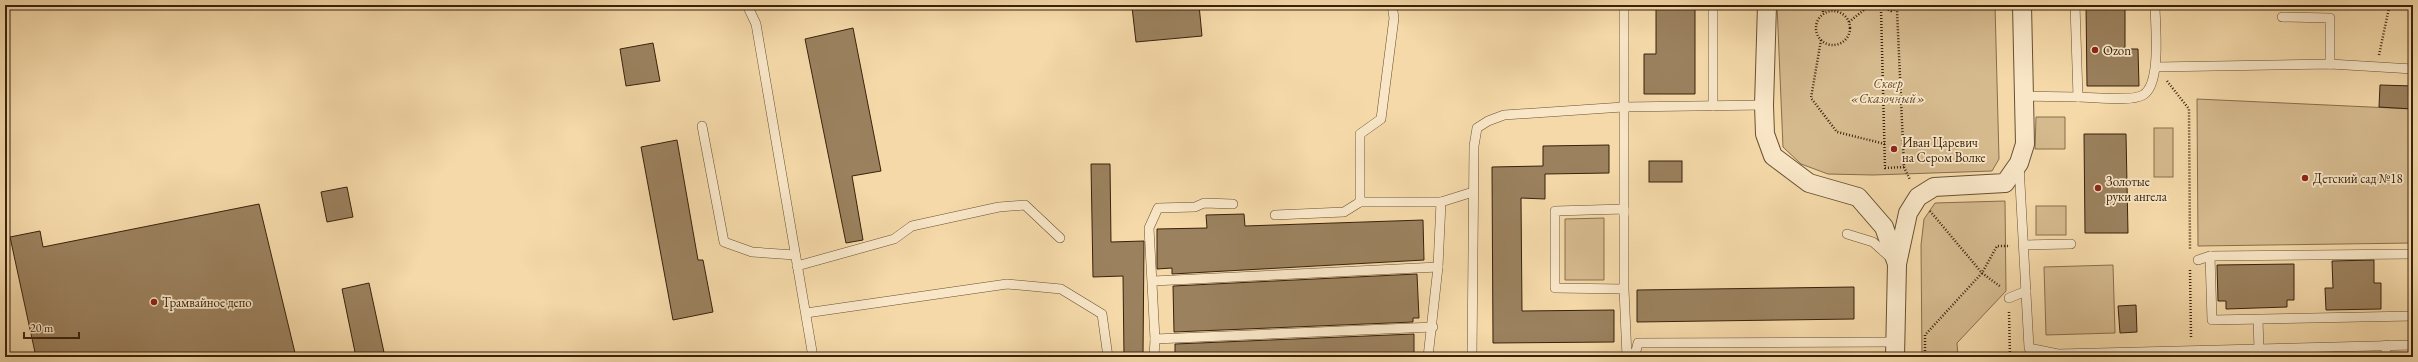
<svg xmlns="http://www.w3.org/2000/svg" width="2418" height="362" font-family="'EB Garamond',serif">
  <rect width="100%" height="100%" fill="#f5d9a9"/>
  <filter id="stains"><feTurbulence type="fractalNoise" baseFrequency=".005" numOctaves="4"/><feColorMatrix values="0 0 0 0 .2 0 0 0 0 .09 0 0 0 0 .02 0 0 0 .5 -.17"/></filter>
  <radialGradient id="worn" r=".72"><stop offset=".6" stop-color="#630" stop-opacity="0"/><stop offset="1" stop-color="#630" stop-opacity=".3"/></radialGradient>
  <g fill="#d5ba8e" stroke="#876e4d">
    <path d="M1777,5H1995L1999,159L1992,171L1873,175L1828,174L1801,164L1783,147Z"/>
    <path d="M2197,99L2413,109V243L2198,246Z"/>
    <path d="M2036,117H2065V149H2035Z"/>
    <rect x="2154" y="128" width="19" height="49"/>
    <path d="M2005,201L2006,291L1957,343L1958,357H1922L1921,245L1924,219L1935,203Z"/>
    <rect x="2036" y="206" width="30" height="29"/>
    <path d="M1604,218V280H1565V219Z"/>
    <path d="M2113,265L2115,333L2046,335L2044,267Z"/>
  </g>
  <g fill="#9b815e" stroke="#39220c">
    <path d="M1150,5H1199L1202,36L1136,42L1132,7Z"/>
    <path d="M1656,5H1695V94H1644V54H1656Z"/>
    <path d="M2086,5H2125V49H2138L2139,86H2087Z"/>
    <path d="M853,28L881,171L852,176L863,240L846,243L805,39Z"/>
    <path d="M653,43L660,81L626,86L620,49Z"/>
    <path d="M2380,85L2413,86V109L2379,107Z"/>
    <path d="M2084,134H2126L2128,233H2085Z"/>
    <path d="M677,140L698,260H703L713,312L673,320L641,147Z"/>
    <path d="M1609,145V173L1545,174V199L1521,198L1522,311L1614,310V342L1493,343L1492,167L1543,166V146Z"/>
    <rect x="1649" y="161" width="33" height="21"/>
    <path d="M1091,164H1110L1111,242L1144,241L1143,357H1124L1123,276L1093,277Z"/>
    <path d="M347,187L353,217L327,222L321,192Z"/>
    <path d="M259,204L296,357H36L10,237L40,231L43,247Z"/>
    <path d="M1244,214L1245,226L1423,220L1424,260L1172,274V268L1157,269V229L1207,228L1206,215Z"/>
    <path d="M2374,260V283H2381V309L2326,310L2325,288H2333L2332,261Z"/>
    <path d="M2294,264V300H2287V307L2226,309V301H2218L2217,265Z"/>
    <path d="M1417,274L1419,318H1413V322L1174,332L1173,286Z"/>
    <path d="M369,283L385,357H356L342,289Z"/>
    <path d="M1854,287V319L1637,322V290Z"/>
    <path d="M2136,305L2137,332L2120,333L2118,306Z"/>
    <path d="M1414,334V357H1175V344Z"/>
  </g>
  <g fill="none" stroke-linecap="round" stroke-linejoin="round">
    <g stroke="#685033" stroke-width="10">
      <g id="service">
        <path d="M747,5L756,24L813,357"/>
        <path d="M1392,5L1394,18L1381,119L1360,134V202H1441"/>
        <path d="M1713,5V106"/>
        <path d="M2282,17L2330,18V64"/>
        <path d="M2156,67L2330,64L2413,69"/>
        <path d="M2024,96L2078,97L2075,5"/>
        <path d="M2078,97C2094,97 2131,102 2143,95C2162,84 2155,24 2155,5"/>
        <path d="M702,126L724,242L752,252L795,255"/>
        <path d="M2019,165L2029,348L2058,354L2413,345"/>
        <path d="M1233,204L1204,203L1195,207L1158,208L1149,228L1155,339L1433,327"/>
        <path d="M1624,214V5"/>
        <path d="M1275,215L1344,212L1360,202"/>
        <path d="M1847,234L1873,242L1892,259"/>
        <path d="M2024,245L2071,244"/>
        <path d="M2210,256L2212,320L2413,316"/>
        <path d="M2198,260L2210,256L2413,254"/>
        <path d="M797,266L894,239L912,226L999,207L1025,205L1060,238"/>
        <path d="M1153,281L1438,267"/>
        <path d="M1624,289L1555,288V211L1624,209V289L1627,357"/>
        <path d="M2009,298L2026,291"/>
        <path d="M806,313L1007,284L1061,289L1102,314L1108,357"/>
        <path d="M2258,320L2259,349"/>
        <path d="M2386,345V357"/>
        <path d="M1154,357L1155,339"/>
        <path d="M1428,357L1438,267L1441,202L1473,192"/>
        <path d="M1472,357L1474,146L1477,128L1488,121L1504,115L1623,107L1764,105"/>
        <path d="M1629,357L1636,351L1638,343L1895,342"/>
      </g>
    </g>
    <g stroke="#685033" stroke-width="20">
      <g id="minor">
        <path d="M1767,5L1764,105L1765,134L1773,156L1809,183L1858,197L1884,227L1897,264L1908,213L1918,197L1934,187L2005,183L2019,163L2025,144L2022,5"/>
        <path d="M1895,357L1897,264"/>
      </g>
    </g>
    <g stroke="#39220c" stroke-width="2.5" stroke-dasharray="1 2" stroke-linecap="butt">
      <path d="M1823,5V14"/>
      <path d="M1877,5L1891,11L1905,5"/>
      <path d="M1881,9L1885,168L1904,167L1897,10"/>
      <circle cx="1833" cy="28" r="17"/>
      <path d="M1849,22L1870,5"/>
      <path d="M1821,40L1811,98L1837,132L1885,144"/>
      <path d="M2379,55L2389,8"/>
      <path d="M2167,81L2189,109L2190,249"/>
      <path d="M1904,167L1910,180"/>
      <path d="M1930,211L1982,273L2001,287"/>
      <path d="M2190,270L2191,337"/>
      <path d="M2009,312L2010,357"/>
      <path d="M1925,357V335L1982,273L1997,246H2010"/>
    </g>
    <use href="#service" stroke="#f8e6c7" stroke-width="9"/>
    <use href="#minor" stroke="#f8e6c7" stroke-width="18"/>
  </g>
  <g fill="#8f2418" stroke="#f8e6c7" stroke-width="1.5">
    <circle cx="2095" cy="50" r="4"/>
    <circle cx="1894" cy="149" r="4"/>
    <circle cx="2305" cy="178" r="4"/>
    <circle cx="2098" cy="188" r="4"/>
    <circle cx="154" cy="302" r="4"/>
  </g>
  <g text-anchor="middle" stroke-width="3.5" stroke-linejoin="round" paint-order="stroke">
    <g font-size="13" fill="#39220c" stroke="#f8e6c7" text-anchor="start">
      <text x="2103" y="55">Ozon</text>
      <text x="1902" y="147">Иван Царевич<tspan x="1902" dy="15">на Сером Волке</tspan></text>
      <text x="2313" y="183">Детский сад №18</text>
      <text x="2106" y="186">Золотые<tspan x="2106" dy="15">руки ангела</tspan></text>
      <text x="162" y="307">Трамвайное депо</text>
    </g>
    <g font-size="13" font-style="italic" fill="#60482c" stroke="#f8e6c7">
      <text x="1888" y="88">Сквер<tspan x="1888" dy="15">«Сказочный»</tspan></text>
    </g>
  </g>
  <rect width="2418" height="362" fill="none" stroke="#f5d9a9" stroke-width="20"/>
  <rect x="6" y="6" width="2406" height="350" fill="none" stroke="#39220c" stroke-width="2"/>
  <rect x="10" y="10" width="2398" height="342" fill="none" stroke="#39220c"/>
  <path d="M24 332v6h55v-6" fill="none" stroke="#39220c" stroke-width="2"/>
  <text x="30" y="332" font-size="12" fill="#39220c" stroke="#f8e6c7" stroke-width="3" paint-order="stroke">20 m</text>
  <rect width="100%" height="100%" filter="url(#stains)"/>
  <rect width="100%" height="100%" fill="url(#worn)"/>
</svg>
